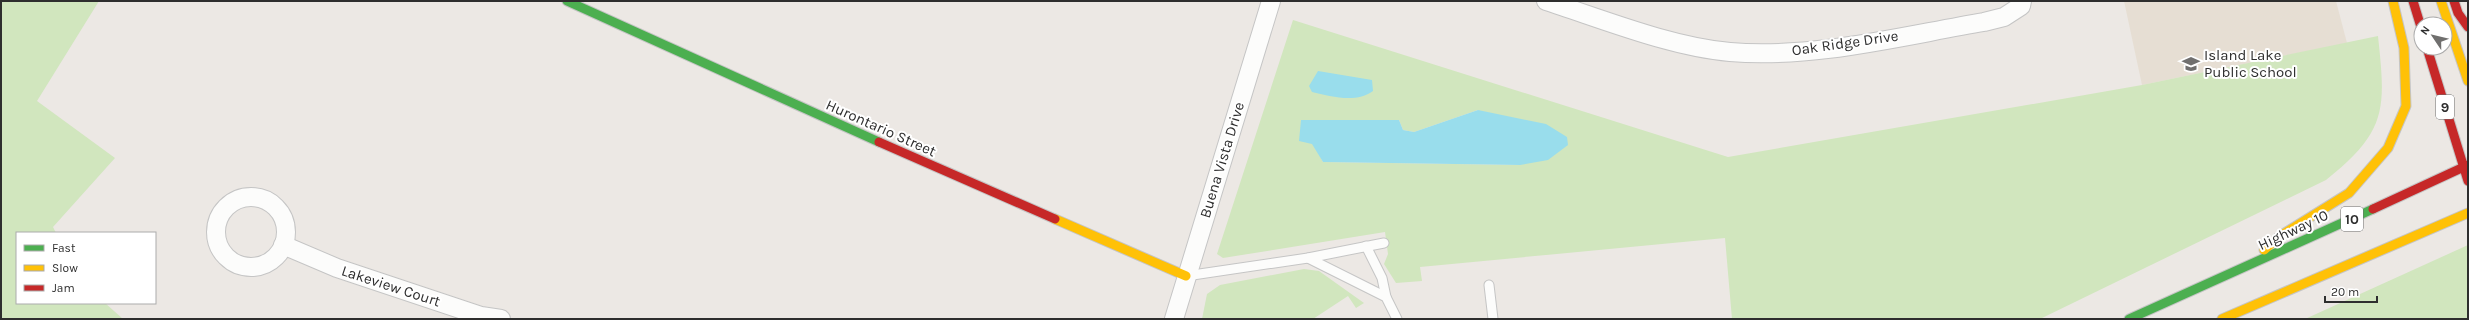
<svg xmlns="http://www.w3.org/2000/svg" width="2469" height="320" font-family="Karla,sans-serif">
  <rect width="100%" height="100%" fill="#ece8e4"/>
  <path fill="#e6ded3" d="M2124,1H2336L2347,43L2142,85Z"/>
  <g fill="#d1e6be" fill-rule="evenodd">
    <path d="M1,1H99L37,101L115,158L53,227L56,233H17V303H105L123,319H1Z"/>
    <path d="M1293,20L1728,157L2142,85L2378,36C2386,110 2387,131 2326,180L2040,319H1732L1725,238L1420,267L1422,281L1396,283L1384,264L1388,254L1385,232L1223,258L1217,254ZM1478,110L1520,165L1323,162L1301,120H1399L1403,130L1414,132Z"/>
    <path d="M2468,245V319H2305Z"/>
    <path d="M1304,269L1319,271L1364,303L1356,308L1348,296L1313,319H1202L1207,294L1220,285Z"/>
  </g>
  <g fill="#99ddec">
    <path d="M1318,71L1372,80L1373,91C1356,104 1330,96 1312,92L1309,86Z"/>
    <path d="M1478,110L1546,124L1567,137L1568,145L1548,160L1520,165L1323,162L1312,144L1299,141L1301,120H1399L1403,130L1414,132Z"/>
  </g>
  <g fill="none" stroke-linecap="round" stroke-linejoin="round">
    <g stroke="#c5c5c5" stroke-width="11">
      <g id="lane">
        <path d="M1366,246L1382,278L1386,297"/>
        <path d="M1308,258L1386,297L1397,319"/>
        <path d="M1186,276L1308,258L1384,243"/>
        <path d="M1489,285L1493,319"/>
      </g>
    </g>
    <g stroke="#c5c5c5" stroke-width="20">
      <g id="street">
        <path d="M1546,1C1602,19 1671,47 1730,52C1814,59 1901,36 1984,22L2004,17L2021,6L2022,1"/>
        <circle cx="251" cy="232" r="35"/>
        <path d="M283,245L337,268L481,316L501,319"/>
        <path d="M1174,319L1271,1"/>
      </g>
    </g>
    <g stroke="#c5c5c5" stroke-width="11">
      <g id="fast">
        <path d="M567,1L879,142"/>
        <path d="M2129,319L2373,209"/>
      </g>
    </g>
    <g stroke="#c5c5c5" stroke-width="11">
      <g id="slow">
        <path d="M2441,1L2468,81"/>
        <path d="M1055,219L1186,276"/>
        <path d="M2264,250L2280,236L2349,193L2388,148L2406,106L2404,48L2393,1"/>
        <path d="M2222,319L2468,213"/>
      </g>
    </g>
    <g stroke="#c5c5c5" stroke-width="11">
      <g id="jam">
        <path d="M2413,1L2421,27"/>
        <path d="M2454,1L2458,13L2468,27"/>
        <path d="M2427,48L2468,181"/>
        <path d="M879,142L1055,219"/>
        <path d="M2373,209L2468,165"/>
      </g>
    </g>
    <use href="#lane" stroke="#fcfcfb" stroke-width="9"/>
    <use href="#street" stroke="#fcfcfb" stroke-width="18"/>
    <use href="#fast" stroke="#4caf50" stroke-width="9"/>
    <use href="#slow" stroke="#ffc107" stroke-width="9"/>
    <use href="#jam" stroke="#c62828" stroke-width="9"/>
  </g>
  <defs>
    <g id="school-bare" transform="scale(1.38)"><path d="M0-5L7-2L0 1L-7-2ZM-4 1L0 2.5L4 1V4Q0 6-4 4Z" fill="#706f6e" stroke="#fff" stroke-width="2.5" paint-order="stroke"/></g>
  </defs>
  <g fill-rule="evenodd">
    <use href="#school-bare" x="2191" y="64"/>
  </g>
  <g text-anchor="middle" stroke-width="4" stroke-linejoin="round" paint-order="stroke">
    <g fill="#fff" stroke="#6d6d6d" stroke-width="1">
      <rect x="2436" y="95" width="18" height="24" rx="3"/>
      <rect x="2341" y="207" width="22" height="24" rx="3"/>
    </g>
    <g font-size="14" font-weight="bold" fill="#2e2e2e">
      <text x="2445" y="112">9</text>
      <text x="2352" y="224">10</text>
    </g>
    <g font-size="15" fill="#2e2e2e" stroke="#fff">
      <text transform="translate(1845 43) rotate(-8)" y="5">Oak Ridge Drive</text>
      <text transform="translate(881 128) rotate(24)" y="5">Hurontario Street</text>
      <text transform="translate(1222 160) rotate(-73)" y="5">Buena Vista Drive</text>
      <text transform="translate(2293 230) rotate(-25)" y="5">Highway 10</text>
      <text transform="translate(391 286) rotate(18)" y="5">Lakeview Court</text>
    </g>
    <g font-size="15" fill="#2e2e2e" stroke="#fff" text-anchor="start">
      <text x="2204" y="60">Island Lake<tspan x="2204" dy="17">Public School</tspan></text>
    </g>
  </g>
  <rect width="2469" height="320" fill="none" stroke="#2e2e2e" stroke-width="4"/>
  <rect x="16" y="232" width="140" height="72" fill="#ffffff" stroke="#ababab"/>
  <rect x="24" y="245" width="20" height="6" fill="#4caf50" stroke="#ababab"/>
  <text x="52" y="252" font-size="12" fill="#2e2e2e">Fast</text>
  <rect x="24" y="265" width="20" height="6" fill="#ffc107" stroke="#ababab"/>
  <text x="52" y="272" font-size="12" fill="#2e2e2e">Slow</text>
  <rect x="24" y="285" width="20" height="6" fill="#c62828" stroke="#ababab"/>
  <text x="52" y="292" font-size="12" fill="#2e2e2e">Jam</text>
  <g transform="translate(2433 36) rotate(305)"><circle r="19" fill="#ffffff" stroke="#ababab"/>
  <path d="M0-3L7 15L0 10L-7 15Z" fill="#706f6e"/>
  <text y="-6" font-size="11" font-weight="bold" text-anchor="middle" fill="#2e2e2e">N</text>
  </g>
  <path d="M2325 296v6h52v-6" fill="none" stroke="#2e2e2e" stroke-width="2"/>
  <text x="2331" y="296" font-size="12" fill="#2e2e2e" stroke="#ffffff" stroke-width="3" paint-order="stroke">20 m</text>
</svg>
